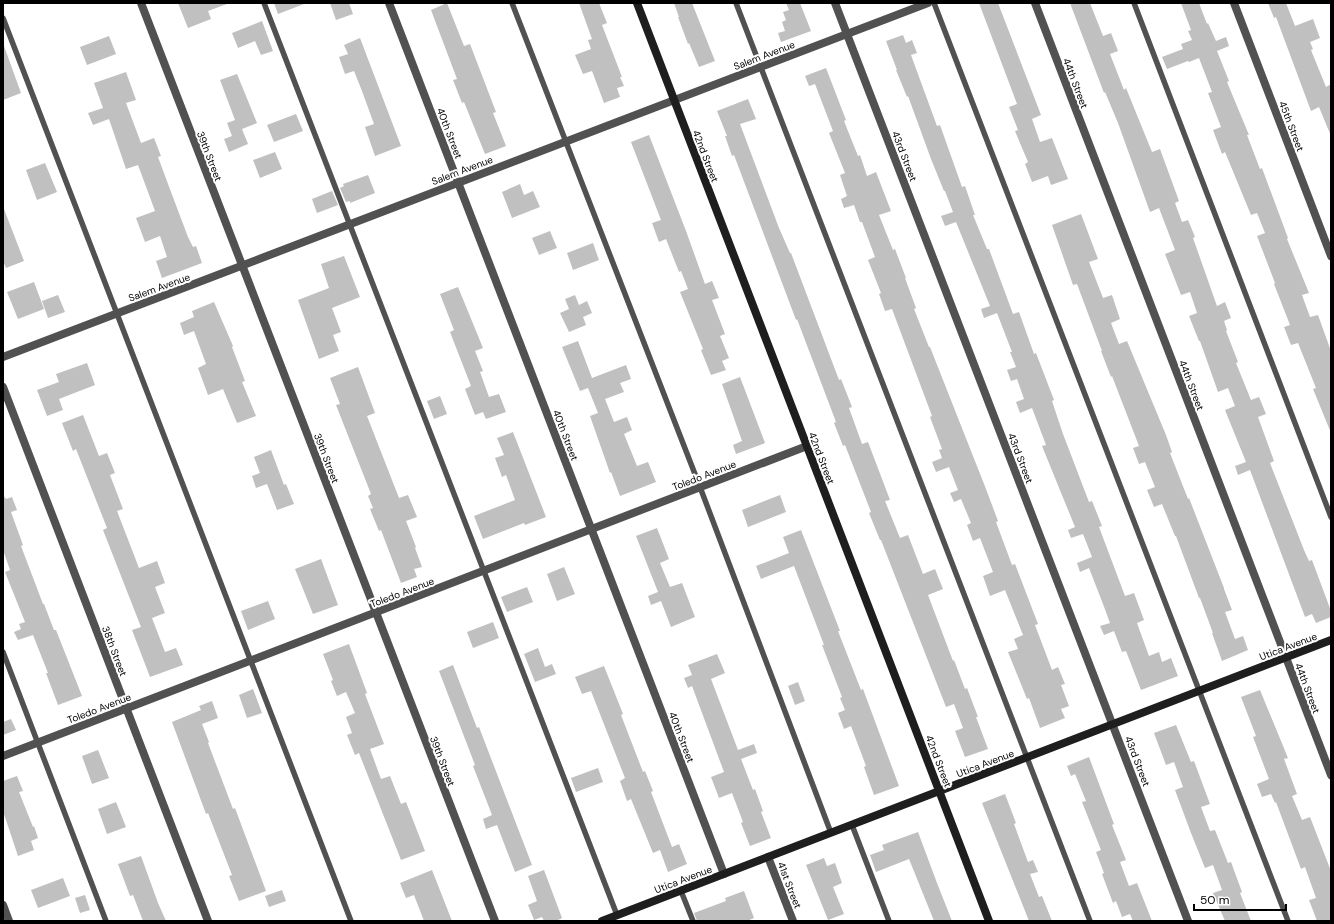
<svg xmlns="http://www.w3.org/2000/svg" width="1334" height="924" font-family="'DM Sans',sans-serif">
  <rect width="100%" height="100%" fill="#fff"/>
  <g fill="#c0c0c0">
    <path d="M178,3H227V4L208,11L211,19L188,28Z"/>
    <path d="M274,3H304V4L278,14Z"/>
    <path d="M330,3H349L353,14L336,20Z"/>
    <path d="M447,3L464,46L470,44L496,112L493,113L506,146L485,154L464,102L462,103L453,80L457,79L431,10Z"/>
    <path d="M579,3H599L607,23L602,25L622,77H620L624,86L617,88L620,97L604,103L592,71L583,74L575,55L591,49L588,40L592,39Z"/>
    <path d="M674,3H692L715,61L699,67L689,43L688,44L678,17H679Z"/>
    <path d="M786,3H800L811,31L781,42L778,33L785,31L782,22L786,20L783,12L789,10Z"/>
    <path d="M979,3H998L1041,115L1032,119L1040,142L1052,138L1068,179L1051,185L1048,176L1032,182L1025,164L1028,162L1015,131L1018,130L1009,107L1017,104Z"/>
    <path d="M1070,3H1090L1103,36L1111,33L1118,51L1110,54L1124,90L1126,88L1152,152L1160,149L1179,201L1175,203L1182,222L1188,220L1195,237L1193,238L1217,306L1225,302L1231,318L1224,321L1227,330L1226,331L1238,362L1236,363L1251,400L1259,397L1266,414L1258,417L1274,461L1270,463L1304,550L1309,561L1312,560L1331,611V617L1316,623L1312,614L1305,617L1250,470L1238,475L1235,466L1246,462L1225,410L1235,406L1228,388L1218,392L1200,341H1199L1189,316L1197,313L1190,292L1181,295L1165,254L1175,250L1159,208L1150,212L1118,123L1105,92L1104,93Z"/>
    <path d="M1181,3H1199L1207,24L1208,23L1216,41L1226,37L1229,46L1217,51L1229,81L1227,82L1249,135H1247L1260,169L1262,168L1288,238L1287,239L1309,293L1302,295L1310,317L1318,315L1331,351V433L1313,389L1316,388L1298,343L1291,345L1284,327L1290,325L1274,284L1275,283L1257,236L1265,233L1257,213L1251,215L1225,152L1222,154L1213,130L1221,127L1208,93L1212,92L1199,58L1189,62L1188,61L1167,69L1162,57L1183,49L1181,44L1192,40L1188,31L1191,30Z"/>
    <path d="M1268,3H1286L1295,26L1313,19L1320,38L1310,42L1313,49L1311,50L1326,87L1331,84V136L1319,107L1311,111L1276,17L1274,18Z"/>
    <path d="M262,21L273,51L261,55L255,41L238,48L232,33Z"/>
    <path d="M903,35L906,43L912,40L917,53L911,55L937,126L940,125L962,187L965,186L975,215H973L987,249H989L1013,314L1019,312L1034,354L1036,353L1054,400L1052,401L1063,434L1089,502L1092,501L1102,526L1099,527L1125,596L1134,593L1144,620L1137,623L1149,656L1159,652L1162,662L1171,658L1178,676L1141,690L1126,651L1122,652L1114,631L1104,635L1100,626L1110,623L1103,604L1089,568L1080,572L1077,563L1092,557L1083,534L1071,538L1068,530L1075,527L1042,446L1046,445L1032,408L1020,413L1016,402L1024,399L1017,379L1011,381L1007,370L1016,367L1010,352H1012L997,313L984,318L981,309L990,306L956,222L945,226L941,216L953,212L945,191H944L931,159L908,96L907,97L896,70H897L886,41Z"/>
    <path d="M109,36L116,54L87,65L80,47Z"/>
    <path d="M360,38L401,146L375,156L365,127L374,124L362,91L354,71L345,74L339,57L348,54L344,45Z"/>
    <path d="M3,46H4L21,93L3,100Z"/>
    <path d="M826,68L846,120L844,121L858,156L860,155L867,176L876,172L891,211L879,215L893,250L895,249L906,278H905L916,308L914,309L929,347H930L986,489L998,521L996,522L1012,565L1015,564L1038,624L1035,625L1052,670L1058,667L1065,684L1061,685L1069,706L1061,709L1065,718L1040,728L1029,698L1027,699L1008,652L1018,649L1014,639L1023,635L1005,590L990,596L983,576L993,572L980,538L973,541L967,525L971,523L961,499L954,502L950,493L958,490L949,467L936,472L932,462L942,458L939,450L942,449L930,417L932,416L892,309L885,311L879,294L881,293L868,260L875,257L862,222H860L854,205L844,208L841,199L847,196L840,175L845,173L829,133L833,131L815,84L809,86L805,76Z"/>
    <path d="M126,72L136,100L126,103L141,143L154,138L161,156L158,157L171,192L188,237L193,247L196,246L202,263L162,278L156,261L167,257L160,236L145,242L136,218L155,211L138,165L126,169L109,119L93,125L88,113L103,108L94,83Z"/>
    <path d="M237,74L257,123L242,129L248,144L229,152L224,139L232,136L227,123L235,120L220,80Z"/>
    <path d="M748,99L756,119L740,124L779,228L790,253H791L839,380L841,379L852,407L849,408L862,444L868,442L890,500L885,501L900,538L908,535L923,574L935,569L943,589L928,595L953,661L954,660L965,689L967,688L978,717H976L988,749L965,757L955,731L963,728L954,704L946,707L881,540H880L869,513L871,512L845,445L843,446L834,423L836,422L797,319L796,320L734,155L732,156L725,136H727L717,111Z"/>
    <path d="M296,114L303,131L274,142L267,125Z"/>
    <path d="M649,135L686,231L705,284L712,281L719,298L712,300L725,334L720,336L729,358L722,361L726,370L711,375L701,350L703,349L680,292L688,289L681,271L679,272L666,239L659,242L652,223L661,220L631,142Z"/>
    <path d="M275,152L282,169L260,178L253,160Z"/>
    <path d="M45,163L57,192L37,200L26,170Z"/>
    <path d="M368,175L375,193L350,203V201L346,202L340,188L344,186L343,184Z"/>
    <path d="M520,184L524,195L533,191L540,207L512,218L502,192Z"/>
    <path d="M332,191L338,205L317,213L312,199Z"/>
    <path d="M4,209L24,261L6,268L3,261Z"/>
    <path d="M1081,214L1098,259L1089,262L1103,298L1112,295L1120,319L1111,323L1119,344L1127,341L1166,435L1172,452L1170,453L1188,499L1189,498L1224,588V589L1232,610L1225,612L1235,639L1243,636L1248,650L1222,661L1212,633H1213L1200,598H1199L1176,536H1175L1162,504L1154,507L1147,490L1155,487L1145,462L1139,464L1133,448L1139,446L1112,376L1111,377L1101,351H1102L1077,284L1073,285L1052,225Z"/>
    <path d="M550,231L557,248L539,255L532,238Z"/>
    <path d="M593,243L599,260L573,270L567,253Z"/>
    <path d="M344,256L360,297L332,308L341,332L333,335L339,351L319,359L298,300L329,288L321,264Z"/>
    <path d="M34,282L44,309L18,319L7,292Z"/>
    <path d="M458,287L483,348L475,351L483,371L480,372L489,397L499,394L506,412L486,419L483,412L475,415L465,389L471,386L450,332L454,330L440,294Z"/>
    <path d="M58,295L65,312L48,318L42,301Z"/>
    <path d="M575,295L579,305L587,301L592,313L583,317L586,325L569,332L560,313L569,309L565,299Z"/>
    <path d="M214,302L233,346L232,347L245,381L242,382L256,416L237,423L223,389L208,395L198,368L206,364L194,331L184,335L180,323L194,317L192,311Z"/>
    <path d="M578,341L592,378L626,365L631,379L620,383L624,392L605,399L614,422L627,417L632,430L624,434L637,466L648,462L656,482L620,496L611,472L610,473L590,416L598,413L588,388L580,391L562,347Z"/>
    <path d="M87,363L95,385L59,399L63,410L47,416L37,390L59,382L56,374Z"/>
    <path d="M358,367L375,413L367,416L399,498L408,495L417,517L406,521L416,547L415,548L422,567L414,569L417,577L401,583L381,530L379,531L370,509L373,508L368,496L371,494L336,405L340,404L330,378Z"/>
    <path d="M740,377L765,443L736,454L733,445L742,441L722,384Z"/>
    <path d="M440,396L447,414L434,419L427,401Z"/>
    <path d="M83,415L99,456L107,453L115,473L110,475L123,509L117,511L139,568L157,561L165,583L155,587L165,613L152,618L165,652L176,648L183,665L150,677L132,630L141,627L103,530L107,528L76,449L73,451L62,423Z"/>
    <path d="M513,432L546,517L525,525L524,523L483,539L474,516L515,500L506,475L502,477L495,458L504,455L497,438Z"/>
    <path d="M271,450L284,485L286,484L294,504L277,510L267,484L256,488L252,476L260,473L254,457Z"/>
    <path d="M3,495L6,499L12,497L17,510L11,512L23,545L21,546L43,604H44L54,630H56L82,696L58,705L46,673H48L33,635L18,640L14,632L21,629L19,624L25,622L5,572L10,570L3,550Z"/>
    <path d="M780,495L786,512L748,527L742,510Z"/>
    <path d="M657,528L669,559L660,563L670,587L682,583L695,617L671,627L661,601L651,605L648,596L658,592L636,536Z"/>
    <path d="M801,530L840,631H838L861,690L863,689L899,786L874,795L864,767L866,766L851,726L844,729L838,713L845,710L840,698L842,697L822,645H824L794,566L761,579L756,566L789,553L783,537Z"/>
    <path d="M321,559L338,605L313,614L295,569Z"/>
    <path d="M564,567L575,594L557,601L547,574Z"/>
    <path d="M527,587L533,602L507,612L501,597Z"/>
    <path d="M268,601L275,619L248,630L241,611Z"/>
    <path d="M493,622L499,638L473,648L467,632Z"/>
    <path d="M349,644L367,693L365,694L384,744L370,749L381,779L390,776L401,804L406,802L425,851L401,860L359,753L355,755L347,735L352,733L346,717L355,713L346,692L337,696L331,681L333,680L323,654Z"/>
    <path d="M538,648L545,667L552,664L556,674L535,682L524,654Z"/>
    <path d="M717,654L725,673L711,679L738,750L754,744L757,753L741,759L753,790L755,789L763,811L761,812L771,838L750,846L741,823L743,822L732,793L719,798L711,777L724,772L692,686L688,688L684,678L692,675L688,665Z"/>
    <path d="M453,665L477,728L479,727L532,865L515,872L497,825L486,829L483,819L492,815L473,766L475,765L439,671Z"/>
    <path d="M604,666L623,714L621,715L643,772L645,771L653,791L651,792L672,847L679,844L687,864L668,872L660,850L653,853L631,799L627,801L620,781L625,778L591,691L582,694L575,677Z"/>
    <path d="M798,682L805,701L795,705L788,686Z"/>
    <path d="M253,689L262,713L247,718L239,695Z"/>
    <path d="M1260,690L1288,758L1284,759L1297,794L1292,796L1302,820L1310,817L1331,871V921H1317L1309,900L1316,898L1305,867L1301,869L1276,802L1275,803L1271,794L1262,797L1257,784L1269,779L1253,737L1256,736L1241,697Z"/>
    <path d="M212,701L218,718L202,724L209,742L208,743L233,809L235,808L266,891L239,901L229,876L232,875L208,813L206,814L172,722L201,710L199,706Z"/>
    <path d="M11,719L16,730L3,735V722Z"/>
    <path d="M1176,725L1191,762L1194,761L1210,804L1201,807L1210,831L1215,830L1228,863L1231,862L1242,892L1240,893L1251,921H1225L1213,893L1222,890L1213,865L1205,868L1191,833L1175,790L1183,787L1174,762L1166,765L1154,733Z"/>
    <path d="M98,750L109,778L92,784L82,756Z"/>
    <path d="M1089,757L1114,824L1112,825L1126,860L1120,862L1129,886L1137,883L1152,921H1133L1130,914L1122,917L1116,901L1113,903L1102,874L1104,873L1096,852L1101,850L1082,802L1086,801L1075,774L1071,776L1067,766Z"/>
    <path d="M598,768L603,782L576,792L571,778Z"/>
    <path d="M17,776L23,791L19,792L33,827L34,826L38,838L31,841L34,850L18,856L3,811V781Z"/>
    <path d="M1005,794L1016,823L1014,824L1028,862L1033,860L1038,872L1030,874L1039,897L1042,896L1052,921H1029L982,803Z"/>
    <path d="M116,802L126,827L107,834L98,809Z"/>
    <path d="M918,832L937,883L952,921H934L909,859L876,872L870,855L884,850L882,845Z"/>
    <path d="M141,856L158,903L166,921H143L133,895L130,896L118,864Z"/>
    <path d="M824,858L827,866L835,863L842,883L833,887L844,914L828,920L806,865Z"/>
    <path d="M432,870L452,921H424L414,895L406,898L400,883Z"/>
    <path d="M544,870L562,918L556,921H544L542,917L534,920L528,905L537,901L528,876Z"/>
    <path d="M63,878L70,896L38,908L31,890Z"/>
    <path d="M282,890L286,901L269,907L265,896Z"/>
    <path d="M744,891L754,918L747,921H697L694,913L726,901L725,898Z"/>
    <path d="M85,895L90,910L80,913L75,898Z"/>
  </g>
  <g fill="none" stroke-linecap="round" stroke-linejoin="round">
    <g stroke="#515151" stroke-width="5.5">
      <path d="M264,3L617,915"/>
      <path d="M512,3L700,487L831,833"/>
      <path d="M736,3L1090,921"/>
      <path d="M934,3L1288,921"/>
      <path d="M1134,3L1331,517"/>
      <path d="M3,18C118,320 236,620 351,921"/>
      <path d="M3,652L106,921"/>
      <path d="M852,825L889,921"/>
      <path d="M681,891L693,921"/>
    </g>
    <g stroke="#515151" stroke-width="8">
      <path d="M141,3L495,921"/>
      <path d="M389,3L724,874"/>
      <path d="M835,3L1188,921"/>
      <path d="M1035,3L1331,775"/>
      <path d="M1234,3L1331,256"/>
      <path d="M3,357L928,3"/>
      <path d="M3,387L208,921"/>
      <path d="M3,756L807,446"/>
      <path d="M768,857L793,921"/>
      <path d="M3,905L9,921"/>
    </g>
    <g stroke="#1e1e1e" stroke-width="8">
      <path d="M637,3L989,921"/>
      <path d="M602,921L1331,640"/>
    </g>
  </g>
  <g text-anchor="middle" stroke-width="4" stroke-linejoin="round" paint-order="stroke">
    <g font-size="10" fill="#000" stroke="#fff">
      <text transform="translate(764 55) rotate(-21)" y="4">Salem Avenue</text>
      <text transform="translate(1076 83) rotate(69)" y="4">44th Street</text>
      <text transform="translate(1292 126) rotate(69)" y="4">45th Street</text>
      <text transform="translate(450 133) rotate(69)" y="4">40th Street</text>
      <text transform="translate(210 156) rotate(69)" y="4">39th Street</text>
      <text transform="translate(706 156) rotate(69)" y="4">42nd Street</text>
      <text transform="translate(905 156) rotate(69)" y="4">43rd Street</text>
      <text transform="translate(462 170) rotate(-21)" y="4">Salem Avenue</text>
      <text transform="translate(159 287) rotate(-20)" y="4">Salem Avenue</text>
      <text transform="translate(1192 385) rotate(69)" y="4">44th Street</text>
      <text transform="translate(566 435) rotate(69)" y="4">40th Street</text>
      <text transform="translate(327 458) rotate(69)" y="4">39th Street</text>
      <text transform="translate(822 458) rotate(69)" y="4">42nd Street</text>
      <text transform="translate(1021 458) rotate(69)" y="4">43rd Street</text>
      <text transform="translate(704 475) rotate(-21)" y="4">Toledo Avenue</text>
      <text transform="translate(402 592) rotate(-21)" y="4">Toledo Avenue</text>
      <text transform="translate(1288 646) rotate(-21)" y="4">Utica Avenue</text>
      <text transform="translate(115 651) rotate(69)" y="4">38th Street</text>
      <text transform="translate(1308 688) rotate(69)" y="4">44th Street</text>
      <text transform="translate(99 708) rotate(-21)" y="4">Toledo Avenue</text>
      <text transform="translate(682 737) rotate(69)" y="4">40th Street</text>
      <text transform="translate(443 761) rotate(69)" y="4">39th Street</text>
      <text transform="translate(939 761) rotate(69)" y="4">42nd Street</text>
      <text transform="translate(1138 761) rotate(69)" y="4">43rd Street</text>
      <text transform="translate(985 763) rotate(-21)" y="4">Utica Avenue</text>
      <text transform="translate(683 879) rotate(-21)" y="4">Utica Avenue</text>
      <text transform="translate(790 885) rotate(69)" y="4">41st Street</text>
    </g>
  </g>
  <rect width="1334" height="924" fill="none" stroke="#000000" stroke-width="8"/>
  <path d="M1194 904v6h92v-6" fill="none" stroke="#000000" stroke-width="2"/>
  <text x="1200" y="904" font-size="12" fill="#000000" stroke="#ffffff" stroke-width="3" paint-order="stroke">50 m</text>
</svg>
